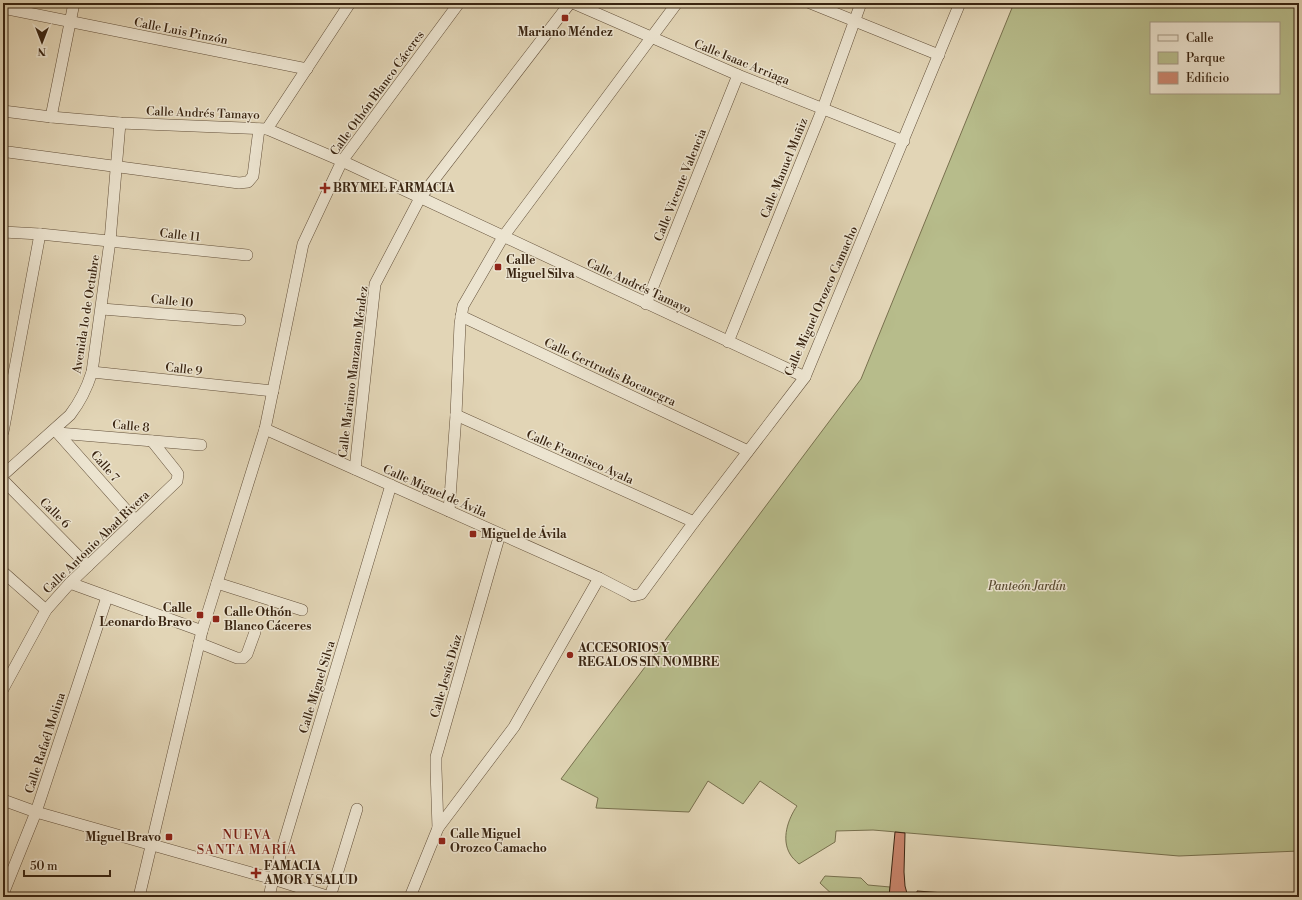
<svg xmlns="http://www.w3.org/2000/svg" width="1302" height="900" font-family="'Libre Bodoni',serif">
  <rect width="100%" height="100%" fill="#e2d5b6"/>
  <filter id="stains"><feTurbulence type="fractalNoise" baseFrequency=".005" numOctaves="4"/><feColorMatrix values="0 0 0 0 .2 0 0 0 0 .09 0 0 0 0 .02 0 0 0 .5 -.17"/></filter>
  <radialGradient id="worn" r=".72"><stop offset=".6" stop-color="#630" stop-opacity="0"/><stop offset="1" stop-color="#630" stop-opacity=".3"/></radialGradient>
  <g fill="#b7bc8b" stroke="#78704e" fill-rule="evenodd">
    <path d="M1014,3H1299V851L1179,856L873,830L836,831L835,842L799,864C796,861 792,858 790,854C781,839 788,819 797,806L760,781L743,804L708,781L689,812L596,808L598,798L561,779L861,379ZM1151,23H1279V93H1151Z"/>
    <path d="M825,876L861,878L868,885L890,887L889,897H835L820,883Z"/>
  </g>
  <g fill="#cb866e" stroke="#392411">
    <path d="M895,832L905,833L904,872L905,886L908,897L902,893H899L889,897Z"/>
    <path d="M917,891L1000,897H915L917,896Z"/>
    <path d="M899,893H902L908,897H891Z"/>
  </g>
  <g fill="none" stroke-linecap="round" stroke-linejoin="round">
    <g stroke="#63503a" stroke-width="12">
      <g id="street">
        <path d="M573,3L738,75L904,141"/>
        <path d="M810,3L939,55"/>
        <path d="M3,8L307,69"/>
        <path d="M3,111L51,117L120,123L267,129L342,161L805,377"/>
        <path d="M51,117L74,3"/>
        <path d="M267,129L350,3"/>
        <path d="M8,152L239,183L248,182L253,176L259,129"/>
        <path d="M3,232L40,234L247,255"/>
        <path d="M646,304L738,75"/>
        <path d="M102,309L240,320"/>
        <path d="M461,316L748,451"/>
        <path d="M728,342L823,108L861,3"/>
        <path d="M92,372L273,391"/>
        <path d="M456,415L694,522"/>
        <path d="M265,429L599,578L630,594L633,596L641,594L694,522L805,377L960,3"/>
        <path d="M56,431L135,520"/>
        <path d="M3,432L40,234"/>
        <path d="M58,433L201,445"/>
        <path d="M355,469L375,284L420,198L570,3"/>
        <path d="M3,475L70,415C80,402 87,388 92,372L110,241L120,123"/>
        <path d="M3,480L88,566"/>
        <path d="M449,511L456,415L460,324L463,306L503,237L677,3"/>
        <path d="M3,572L46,610"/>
        <path d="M70,583L202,631"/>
        <path d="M217,583L302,610"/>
        <path d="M199,643L237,658H243L247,654L255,632"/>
        <path d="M3,689L46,610L70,583L177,481L178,474L176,471L152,441"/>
        <path d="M3,800L36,812L273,879L330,897"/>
        <path d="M438,828L436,769V757L500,534"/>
        <path d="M3,894L36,812L107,597"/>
        <path d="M139,897L202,631L265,429L303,244L342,161L459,3"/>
        <path d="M269,897L273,879L391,485"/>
        <path d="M330,897L357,809"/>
        <path d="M410,897L438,828L514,727L599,578"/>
      </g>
    </g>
    <use href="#street" stroke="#ece4d0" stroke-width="11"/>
  </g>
  <g fill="#8f2418" stroke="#ece4d0" stroke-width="1.5">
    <rect x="561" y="14" width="8" height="8" rx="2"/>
    <path d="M323 182h4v4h4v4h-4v4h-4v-4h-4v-4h4z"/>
    <rect x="494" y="263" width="8" height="8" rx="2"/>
    <rect x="469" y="530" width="8" height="8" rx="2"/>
    <rect x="196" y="611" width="8" height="8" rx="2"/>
    <rect x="212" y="615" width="8" height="8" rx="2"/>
    <circle cx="570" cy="655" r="4"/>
    <rect x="165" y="833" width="8" height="8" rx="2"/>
    <rect x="438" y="837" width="8" height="8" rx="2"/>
    <path d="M254 867h4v4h4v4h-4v4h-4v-4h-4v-4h4z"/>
  </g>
  <g text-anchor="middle" stroke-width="3" stroke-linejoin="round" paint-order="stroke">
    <g font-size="12" fill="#392411" stroke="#ece4d0">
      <text transform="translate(181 31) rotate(11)" y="4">Calle Luis Pinzón</text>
      <text transform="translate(742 62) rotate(22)" y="4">Calle Isaac Arriaga</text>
      <text transform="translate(377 93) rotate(-54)" y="4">Calle Othón Blanco Cáceres</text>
      <text transform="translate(203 113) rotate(2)" y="4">Calle Andrés Tamayo</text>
      <text transform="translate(784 168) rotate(-68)" y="4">Calle Manuel Muñiz</text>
      <text transform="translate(680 185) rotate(-68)" y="4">Calle Vicente Valencia</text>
      <text transform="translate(180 235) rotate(6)" y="4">Calle 11</text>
      <text transform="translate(639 286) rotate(25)" y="4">Calle Andrés Tamayo</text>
      <text transform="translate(172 301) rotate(5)" y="4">Calle 10</text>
      <text transform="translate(821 301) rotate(-66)" y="4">Calle Miguel Orozco Camacho</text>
      <text transform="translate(86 314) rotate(-81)" y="4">Avenida 1o de Octubre</text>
      <text transform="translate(184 369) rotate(6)" y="4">Calle 9</text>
      <text transform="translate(353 372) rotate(-83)" y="4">Calle Mariano Manzano Méndez</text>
      <text transform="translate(610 372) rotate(25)" y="4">Calle Gertrudis Bocanegra</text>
      <text transform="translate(131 426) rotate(5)" y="4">Calle 8</text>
      <text transform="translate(580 457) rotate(24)" y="4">Calle Francisco Ayala</text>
      <text transform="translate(105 466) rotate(49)" y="4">Calle 7</text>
      <text transform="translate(435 491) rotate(24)" y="4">Calle Miguel de Ávila</text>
      <text transform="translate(55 513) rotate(45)" y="4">Calle 6</text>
      <text transform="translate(96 542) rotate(-44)" y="4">Calle Antonio Abad Rivera</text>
      <text transform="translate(446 676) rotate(-74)" y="4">Calle Jesús Díaz</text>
      <text transform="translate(317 687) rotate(-73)" y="4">Calle Miguel Silva</text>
      <text transform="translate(45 743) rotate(-72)" y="4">Calle Rafaél Molina</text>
    </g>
    <g font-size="12" font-weight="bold" fill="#392411" stroke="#ece4d0" text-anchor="start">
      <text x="565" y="36" text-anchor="middle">Mariano Méndez</text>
      <text x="333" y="192">BRYMEL FARMACIA</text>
      <text x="506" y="264">Calle<tspan x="506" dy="14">Miguel Silva</tspan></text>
      <text x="481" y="538">Miguel de Ávila</text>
      <text x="192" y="612" text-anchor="end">Calle<tspan x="192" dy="14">Leonardo Bravo</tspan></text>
      <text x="224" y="616">Calle Othón<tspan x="224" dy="14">Blanco Cáceres</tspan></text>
      <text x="578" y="652">ACCESORIOS Y<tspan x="578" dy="14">REGALOS SIN NOMBRE</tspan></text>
      <text x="450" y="838">Calle Miguel<tspan x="450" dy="14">Orozco Camacho</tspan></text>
      <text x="161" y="841" text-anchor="end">Miguel Bravo</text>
      <text x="264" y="870">FAMACIA<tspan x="264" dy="14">AMOR Y SALUD</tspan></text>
    </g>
    <g font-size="12" font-style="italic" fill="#584a30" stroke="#ece4d0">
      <text x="1027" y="590">Panteón Jardín</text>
    </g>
    <g font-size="13" letter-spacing="1" fill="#7a1f14" stroke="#ece4d0">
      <text x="247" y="839">NUEVA<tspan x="247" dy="15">SANTA MARÍA</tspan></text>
    </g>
  </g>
  <rect width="1302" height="900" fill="none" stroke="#e2d5b6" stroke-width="16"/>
  <rect x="4" y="4" width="1294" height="892" fill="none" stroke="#392411" stroke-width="2"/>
  <rect x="8" y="8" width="1286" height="884" fill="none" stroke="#392411"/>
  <rect x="1150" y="22" width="130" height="72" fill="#ece4d0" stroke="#a49784"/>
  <rect x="1158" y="35" width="20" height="6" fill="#ece4d0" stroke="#a49784"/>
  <text x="1186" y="42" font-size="12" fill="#392411">Calle</text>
  <rect x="1158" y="52" width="20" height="12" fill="#b7bc8b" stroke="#a49784"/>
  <text x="1186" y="62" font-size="12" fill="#392411">Parque</text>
  <rect x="1158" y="72" width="20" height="12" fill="#cb866e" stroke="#a49784"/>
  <text x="1186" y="82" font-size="12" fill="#392411">Edificio</text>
  <g transform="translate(42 42) rotate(180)" stroke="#ece4d0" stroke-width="3" paint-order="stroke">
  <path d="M0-3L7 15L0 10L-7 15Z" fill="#392411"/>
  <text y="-6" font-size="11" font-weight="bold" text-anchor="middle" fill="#392411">N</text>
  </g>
  <path d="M24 870v6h86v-6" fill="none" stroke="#392411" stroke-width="2"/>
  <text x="30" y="870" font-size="12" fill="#392411" stroke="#ece4d0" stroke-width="3" paint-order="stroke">50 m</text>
  <rect width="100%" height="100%" filter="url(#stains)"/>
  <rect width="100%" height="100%" fill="url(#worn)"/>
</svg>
